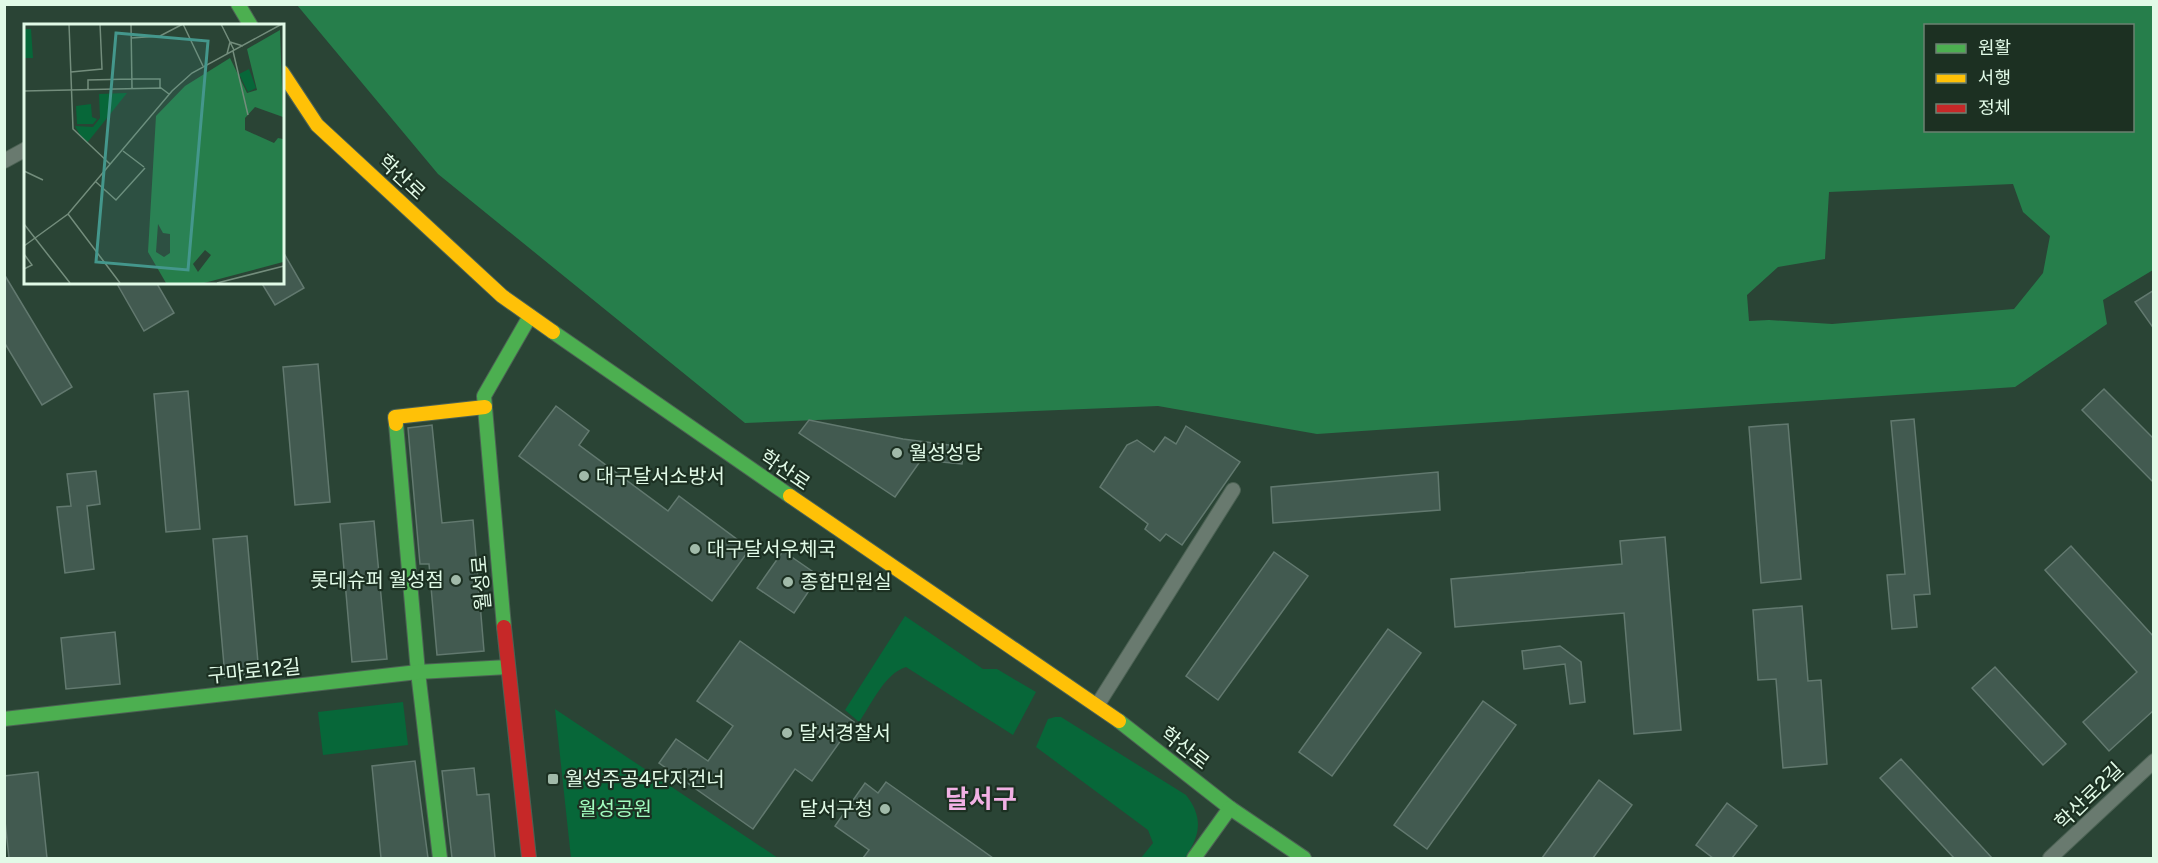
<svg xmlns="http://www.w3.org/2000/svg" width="2158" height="863" font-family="'Public Sans','Noto Sans KR',sans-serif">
  <rect width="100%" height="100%" fill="#2a4435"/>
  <g fill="#076739">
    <path d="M905,616L983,669H997L1036,692L1013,735L906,667C885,673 871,705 859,722L845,710Z"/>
    <path d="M403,702L408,745L323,755L318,712Z"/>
    <path d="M555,709L778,858H571Z"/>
    <path d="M1055,717H1061L1186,795C1204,818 1200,836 1185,858H1141L1153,843L1148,830L1036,747L1048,719Z"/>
  </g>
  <path fill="#267e4b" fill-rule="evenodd" d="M297,5H2153V270L2103,300L2107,324L2015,387L1317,434L1158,406L745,423L438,174ZM1926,26H2132V130H1926ZM2013,184L2023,212L2050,236L2043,273L2014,309L1832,324L1769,320L1749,321L1747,295L1778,267L1825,259L1829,192Z"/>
  <g fill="#425a50" stroke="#62796f" stroke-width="1.5">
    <path d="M282,250L304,288L275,305L261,282H282Z"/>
    <path d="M4,274L72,387L42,405L4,342Z"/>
    <path d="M116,282H156L174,313L144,331Z"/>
    <path d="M2154,290V329L2135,302Z"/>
    <path d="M318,364L330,502L295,505L283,367Z"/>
    <path d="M2104,389L2154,439V483L2082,410Z"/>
    <path d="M188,391L200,529L166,532L154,394Z"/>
    <path d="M556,406L589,431L579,445L668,511L679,496L750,549L712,601L519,456Z"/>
    <path d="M1914,419L1930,594L1914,595L1917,627L1892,629L1887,575L1905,574L1891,421Z"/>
    <path d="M809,420L903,439L964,447L962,464L921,460L895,497L799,433Z"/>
    <path d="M1788,424L1801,579L1761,583L1749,427Z"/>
    <path d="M432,425L442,523L473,520L484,651L437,655L429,564H420L408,428Z"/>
    <path d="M1186,426L1240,462L1182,545L1166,534L1160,541L1145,529L1148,524L1100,487L1127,445L1137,440L1154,452L1165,437L1176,444Z"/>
    <path d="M96,471L100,504L87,506L94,569L65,573L57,507L71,506L67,474Z"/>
    <path d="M1438,472L1440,510L1273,523L1271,487Z"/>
    <path d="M374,521L387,659L352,662L340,524Z"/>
    <path d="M247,536L259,674L225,677L213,539Z"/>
    <path d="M1665,537L1681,730L1634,734L1624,613L1455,627L1451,579L1622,564L1620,541Z"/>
    <path d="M2071,546L2154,637V710L2109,751L2083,722L2137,672L2045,570Z"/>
    <path d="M783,551L819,576L794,613L757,588Z"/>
    <path d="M1274,552L1308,576L1218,700L1186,676Z"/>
    <path d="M1802,606L1808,681L1821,680L1827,764L1783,768L1776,679L1758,680L1753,610Z"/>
    <path d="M1388,629L1421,653L1332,776L1299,752Z"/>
    <path d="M115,632L120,684L66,689L61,638Z"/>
    <path d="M740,641L854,722L812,781L795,769L753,829L659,763L676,739L708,761L733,726L697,701Z"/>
    <path d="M1560,646L1581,662L1585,702L1570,704L1565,664L1524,669L1522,651Z"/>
    <path d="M1995,667L2066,744L2043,765L1972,688Z"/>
    <path d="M1483,701L1516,725L1427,849L1394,825Z"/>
    <path d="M1901,759L1992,858H1954L1880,778Z"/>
    <path d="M415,761L428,858H381L372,766Z"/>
    <path d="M474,768L477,795L489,794L495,858H452L442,771Z"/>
    <path d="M38,772L47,858H9L4,812V776Z"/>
    <path d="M1599,780L1632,805L1593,858H1542Z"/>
    <path d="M886,782L993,858H863L869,850L835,826L865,783L878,793Z"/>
    <path d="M1727,803L1757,826L1732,858H1713L1696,845Z"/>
  </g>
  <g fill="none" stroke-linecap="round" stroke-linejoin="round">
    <g stroke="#4c6254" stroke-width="16">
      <g id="street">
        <path d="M4,161L26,149"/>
        <path d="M1098,704L1233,490"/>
        <path d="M2050,858L2154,761"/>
      </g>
    </g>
    <g stroke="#4c6254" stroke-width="16">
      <g id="fast">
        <path d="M238,4L251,26"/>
        <path d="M553,332L790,496"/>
        <path d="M396,424L418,672L440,858"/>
        <path d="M504,627L484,396L530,316"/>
        <path d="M4,719L418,672L508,667"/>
        <path d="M1119,721L1230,808L1304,858"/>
        <path d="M1194,858L1230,808"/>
      </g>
    </g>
    <g stroke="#4c6254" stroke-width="16">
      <g id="slow">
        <path d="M282,72L317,125L502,296L553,332"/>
        <path d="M396,424L395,417L485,407"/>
        <path d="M790,496L1119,721"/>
      </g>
    </g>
    <g stroke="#4c6254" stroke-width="16">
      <path id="jam" d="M504,627L529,858"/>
    </g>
    <use href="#street" stroke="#697a6f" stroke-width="14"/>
    <use href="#fast" stroke="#4caf50" stroke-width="14"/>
    <use href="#slow" stroke="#ffc107" stroke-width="14"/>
    <use href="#jam" stroke="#c62828" stroke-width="14"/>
  </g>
  <g fill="#a1baa9" stroke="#1c3022" stroke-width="2">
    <circle cx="897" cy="453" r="6"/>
    <circle cx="584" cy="476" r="6"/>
    <circle cx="695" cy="549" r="6"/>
    <circle cx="456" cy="580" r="6"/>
    <circle cx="788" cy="582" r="6"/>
    <circle cx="787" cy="733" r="6"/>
    <rect x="547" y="773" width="12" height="12" rx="3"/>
    <circle cx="885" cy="809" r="6"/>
  </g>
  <g text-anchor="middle" stroke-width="4.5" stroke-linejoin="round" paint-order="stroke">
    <g font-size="20" fill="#e1fae7" stroke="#1c3022">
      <text transform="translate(402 177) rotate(43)" y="7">학산로</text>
      <text transform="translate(785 470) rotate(34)" y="7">학산로</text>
      <text transform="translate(481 583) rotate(-95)" y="7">월성로</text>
      <text transform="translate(254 671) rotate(-6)" y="7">구마로12길</text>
      <text transform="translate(1185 748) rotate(38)" y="7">학산로</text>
      <text transform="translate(2089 796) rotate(-44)" y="7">학산로2길</text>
    </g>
    <g font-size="20" fill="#e1fae7" stroke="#1c3022" text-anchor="start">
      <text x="909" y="460">월성성당</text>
      <text x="596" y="483">대구달서소방서</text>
      <text x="707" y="556">대구달서우체국</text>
      <text x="444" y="587" text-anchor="end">롯데슈퍼 월성점</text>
      <text x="800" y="589">종합민원실</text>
      <text x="799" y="740">달서경찰서</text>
      <text x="565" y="786">월성주공4단지건너</text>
      <text x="873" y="816" text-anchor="end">달서구청</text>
    </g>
    <g font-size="20" fill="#a0fcbe" stroke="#1c3022">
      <text x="615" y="816">월성공원</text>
    </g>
    <g font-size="26" font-weight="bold" fill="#f1b1e4" stroke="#1c3022">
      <text x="981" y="808">달서구</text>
    </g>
  </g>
  <g transform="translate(24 24)">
    <rect width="260" height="260" fill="#2a4435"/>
    <path d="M0,5H7L9,34H0ZM225,45L232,64L224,68L215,50ZM103,69L63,119L57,113L51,102L69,103L76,94L75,70ZM67,80L68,93L73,95L69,100H53L52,82Z" fill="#076739"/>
    <path d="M256,6L259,93L231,83L221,94V106L250,119L254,114L259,115V238L180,259H142L124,228L132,92L161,62L206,34L223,69L233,66L223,25ZM134,200L139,209L146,210V229L140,233L132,228ZM181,226L187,231L174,248L169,240Z" fill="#267e4b" fill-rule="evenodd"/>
    <path fill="none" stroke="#738d7c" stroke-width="1.5" d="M45,0L49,105L86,140M107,0L108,64M159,0L179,42M197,0L210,26M107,14L136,12L159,0M209,27L224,91M203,30L206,18L219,22M47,48L78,45L76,0M64,65V56L108,55H136V64M0,67L137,64L145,70M99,127L120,143M0,147L19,156M72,158L92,176L121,144M44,190L96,259M0,200L46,259M0,222L44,190L148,67L168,49L258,0M0,230L8,241L0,245M193,259L260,242"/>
    <path fill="#44978c" fill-opacity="0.15" stroke="#44978c" stroke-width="3" d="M92,9L184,17L164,246L72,238Z"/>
    <rect width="260" height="260" fill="none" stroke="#e1fae7" stroke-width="3"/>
  </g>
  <rect width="2158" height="863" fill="none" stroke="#e1fae7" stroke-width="12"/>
  <rect x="1924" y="24" width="210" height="108" fill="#1c3022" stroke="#6b8171" stroke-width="1.5"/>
  <rect x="1936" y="44" width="30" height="9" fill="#4caf50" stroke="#6b8171" stroke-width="1.5"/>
  <text x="1978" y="54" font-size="18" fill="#e1fae7">원활</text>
  <rect x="1936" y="74" width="30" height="9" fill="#ffc107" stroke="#6b8171" stroke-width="1.5"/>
  <text x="1978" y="84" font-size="18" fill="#e1fae7">서행</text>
  <rect x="1936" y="104" width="30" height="9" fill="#c62828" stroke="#6b8171" stroke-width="1.5"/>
  <text x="1978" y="114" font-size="18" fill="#e1fae7">정체</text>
</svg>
